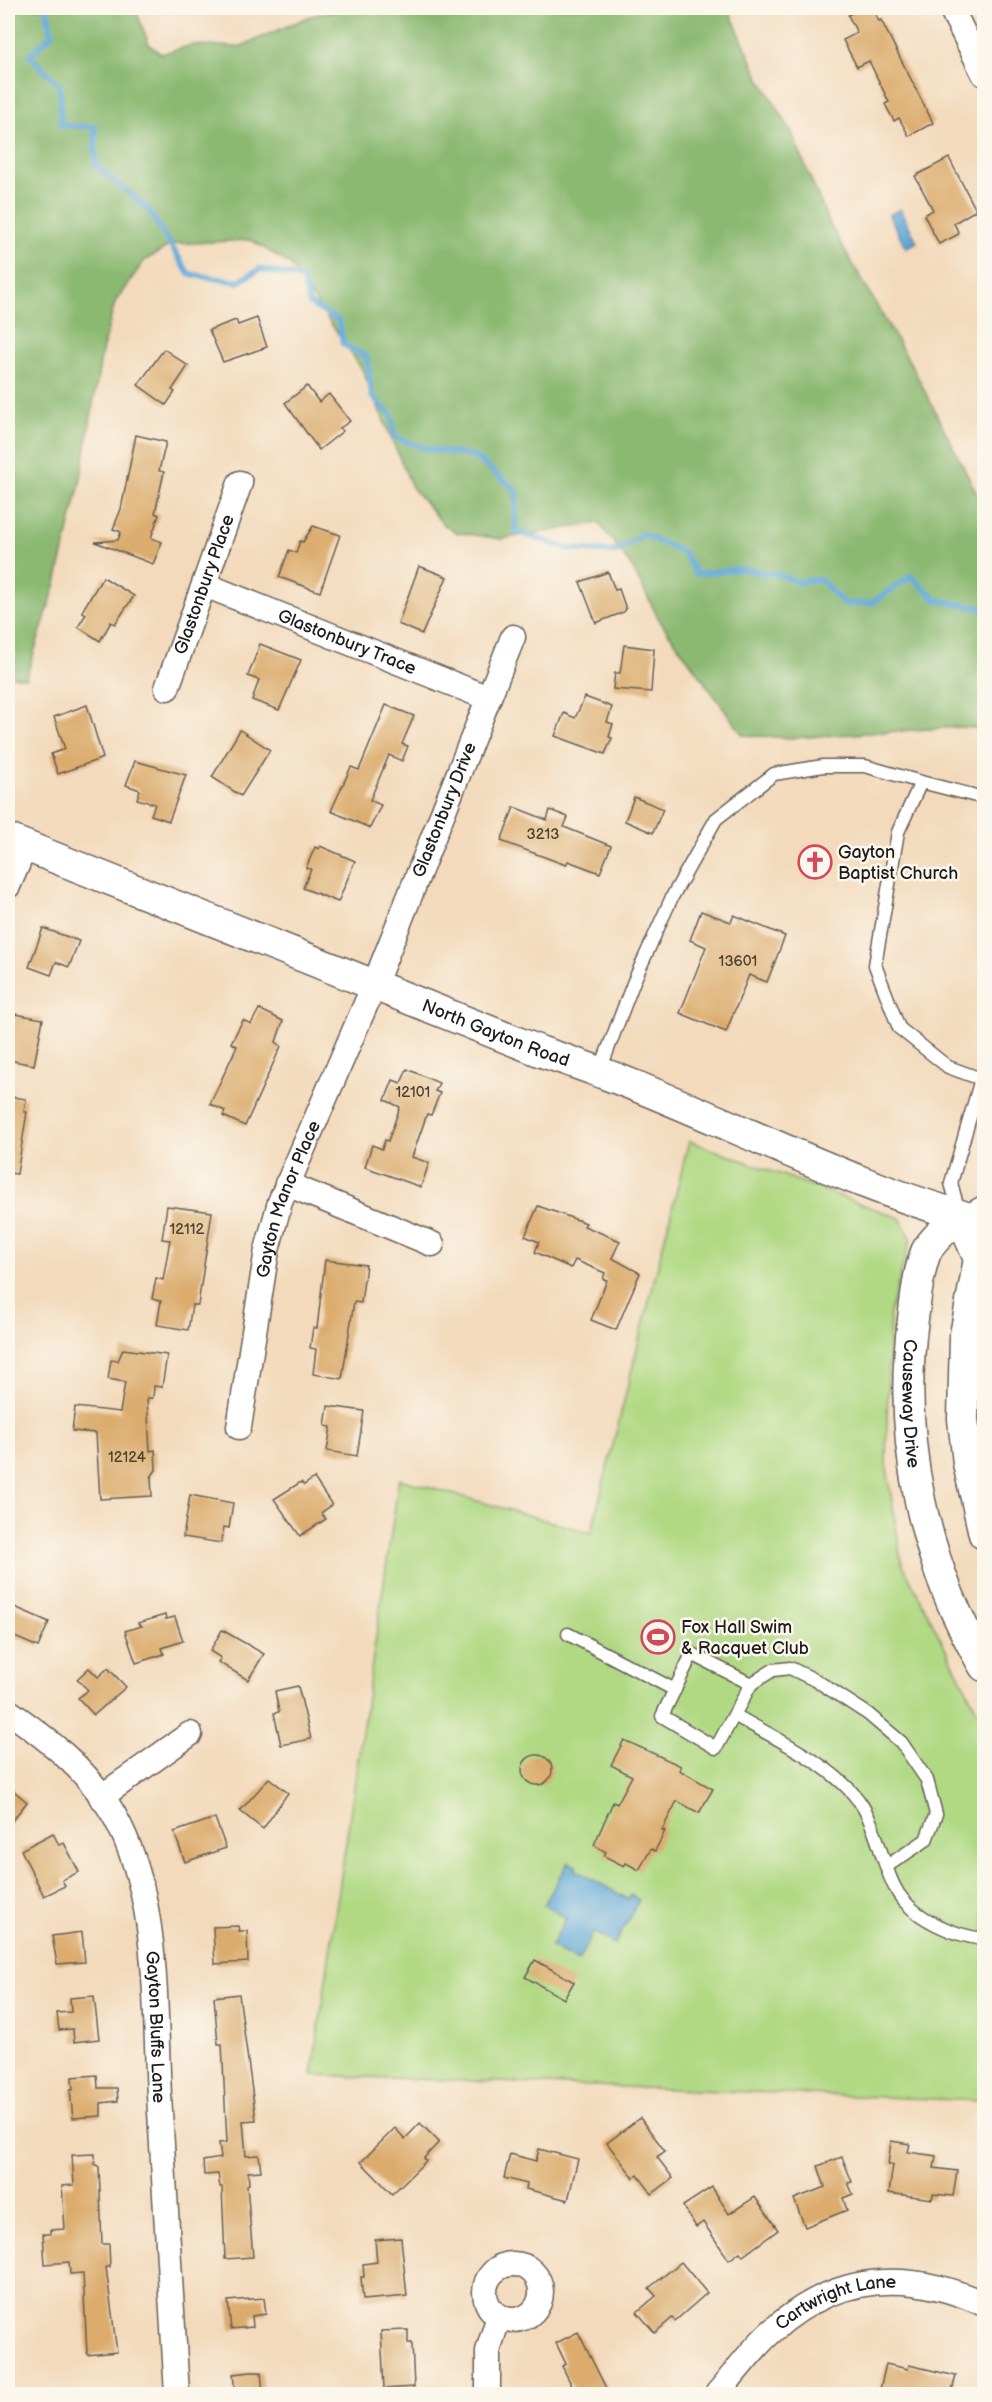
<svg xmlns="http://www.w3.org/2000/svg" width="992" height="2402" font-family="'Balsamiq Sans',sans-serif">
  <rect width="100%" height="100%" fill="#fbf7ec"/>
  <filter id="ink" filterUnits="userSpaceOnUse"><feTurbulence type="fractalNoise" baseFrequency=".0167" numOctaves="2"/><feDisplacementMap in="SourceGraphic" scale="12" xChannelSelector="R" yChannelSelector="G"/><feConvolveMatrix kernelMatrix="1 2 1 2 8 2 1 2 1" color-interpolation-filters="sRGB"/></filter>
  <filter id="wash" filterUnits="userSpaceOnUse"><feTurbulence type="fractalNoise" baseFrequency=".008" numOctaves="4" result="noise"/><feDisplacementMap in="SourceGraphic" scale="24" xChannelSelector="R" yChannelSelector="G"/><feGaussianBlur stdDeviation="1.35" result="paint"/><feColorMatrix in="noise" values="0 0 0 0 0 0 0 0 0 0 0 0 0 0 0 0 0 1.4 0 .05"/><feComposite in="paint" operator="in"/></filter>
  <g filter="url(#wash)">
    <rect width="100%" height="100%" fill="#f3dabc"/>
    <g fill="#b1d984" stroke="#667a50" stroke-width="1.5">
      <path d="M689,1141L900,1218L911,1238L890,1312L886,1461L901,1561L984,1724V2101L312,2075L399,1479L591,1533Z"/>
      <path d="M984,1283V1507L969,1404Z"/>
    </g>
    <path fill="#8cb972" stroke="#546a47" stroke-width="1.5" d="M8,8H135L149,44L161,54L192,45L239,47L311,16L346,8H728L758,75L791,131L829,223L912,366L984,508V729L961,727L791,738L743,735L660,621L632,567L599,523L501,539L454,532L442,523L412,487L362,369L290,264L251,240L172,244L144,261L115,302L102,351L80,483L56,583L26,678L11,676L8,650Z"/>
    <g fill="#60a8d7" stroke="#3e627a" stroke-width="1.5">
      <path d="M900,209L917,242L906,248L889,215Z"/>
      <path d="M568,1862L577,1867L575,1870L628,1899L631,1895L639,1900L615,1944L593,1932L578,1961L551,1946L566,1918L544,1905Z"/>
    </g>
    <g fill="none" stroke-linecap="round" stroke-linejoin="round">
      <path stroke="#60a8d7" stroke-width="6" d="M46,8L52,34L30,55L60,86L61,125L95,127L96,166L147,208L189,274L238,282L260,269L302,278L310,304L339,321L343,344L367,357L372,396L392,416L394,437L424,448L475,457L517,491L515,531L569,549L616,552L643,534L684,553L696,574L740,569L776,574L797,582L820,579L844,604L872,603L911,576L937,600L984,609"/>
    </g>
    <g id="blocks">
      <g fill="#dbac6d">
        <path d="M862,8H872L879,21L881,20L933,123L909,136L899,118L894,121L885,104L889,102L869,61L857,67L843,40L857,33L848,15Z"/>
        <path d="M949,158L976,210L954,223L959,234L939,244L924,215L933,210L915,176Z"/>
        <path d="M257,318L267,347L223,362L209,330L236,320L238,325Z"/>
        <path d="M164,349L188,366L172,390L175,392L166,405L138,385Z"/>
        <path d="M307,386L319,402L329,394L350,421L340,428L343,431L319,450L285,403Z"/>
        <path d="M136,435L166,442L159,471L164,472L155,513L159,515L151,538L162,542L153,564L95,542L118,540L121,532L113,529L121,509Z"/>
        <path d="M313,526L340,535L320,592L279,577L289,550L296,553L300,541L303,542Z"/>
        <path d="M419,566L447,577L422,634L398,624Z"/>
        <path d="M608,572L615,590L619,589L626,609L624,612L596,623L580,582Z"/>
        <path d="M103,577L134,596L115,624L111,622L100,641L78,627L86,614L82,612L85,606Z"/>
        <path d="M260,644L301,660L279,710L252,700L259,680L248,676Z"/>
        <path d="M624,645L654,649L651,692L613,689L615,673H620Z"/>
        <path d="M585,697L612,707L607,722L613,724L609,737L612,738L605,754L555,736L564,713L575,718Z"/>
        <path d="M87,705L103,758L58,774L51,754L65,749L54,717Z"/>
        <path d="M386,705L414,716L402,744L408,746L402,761L389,755L370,800L381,805L370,828L331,811L351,767L359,770Z"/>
        <path d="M240,730L270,750L241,796L212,777Z"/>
        <path d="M135,761L186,775L169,821L151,815L155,804L137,799L140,790L126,785Z"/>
        <path d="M634,797L663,809L653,833L625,821Z"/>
        <path d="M514,807L547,820L550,810L568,817L564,827L611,846L600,873L568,861L566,865L501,841Z"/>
        <path d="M320,846L355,861L338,902L303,888L311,869L306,868L315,847L319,849Z"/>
        <path d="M701,911L731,922L734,915L785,936L767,982L749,975L726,1032L680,1013L706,947L690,940Z"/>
        <path d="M43,928L79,941L69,967L56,962L51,975L29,967Z"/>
        <path d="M259,1009L283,1021L276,1042L281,1046L245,1126L223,1116L225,1111L210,1104L237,1046L231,1043L243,1020L251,1024Z"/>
        <path d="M15,1014L43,1019L34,1065L8,1060V1039L10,1040Z"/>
        <path d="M407,1069L439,1083L435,1091L440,1093L431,1115L427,1114L412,1157L429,1163L421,1187L365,1167L372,1145L382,1149L385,1140L388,1141L400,1107L385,1100L393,1080L401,1083Z"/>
        <path d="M8,1096L26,1099L24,1112H27L17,1174L8,1173Z"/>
        <path d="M167,1206L212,1212L198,1305H192L188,1330L157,1325L161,1301L152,1299L156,1278L163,1280L170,1240L162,1239Z"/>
        <path d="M538,1206L586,1223L584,1226L620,1241L612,1258L640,1273L616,1330L591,1320L607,1280L603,1279L605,1273L575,1260L571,1268L535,1252L539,1242L525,1236Z"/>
        <path d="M325,1260L366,1265L361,1303L354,1302L342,1379L313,1374L316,1349L310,1348L313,1328H317Z"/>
        <path d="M123,1349L167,1355L162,1387L154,1386L153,1398H147L150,1451L155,1450L156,1470L151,1477L152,1496L100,1499L96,1433L72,1431L75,1407L120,1412L125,1382L108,1379L111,1360L118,1361Z"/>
        <path d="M328,1406L364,1411L357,1456L327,1451L331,1427L325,1426Z"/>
        <path d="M314,1478L332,1505L321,1513L326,1519L300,1536L274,1499L301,1482L304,1485Z"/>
        <path d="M190,1495L233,1503L229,1528L224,1527L221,1543L183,1537Z"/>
        <path d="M8,1604L49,1622L38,1647L8,1634Z"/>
        <path d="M165,1615L166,1619L175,1617L183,1641L162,1648L164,1654L136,1663L125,1631L142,1626L138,1623Z"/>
        <path d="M222,1630L264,1654L248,1680L218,1662L221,1658L210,1651Z"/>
        <path d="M89,1668L98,1677L108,1668L126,1687L94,1715L78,1698L88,1690L77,1679Z"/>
        <path d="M298,1686L311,1739L281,1745L274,1713L279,1712L275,1691Z"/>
        <path d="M624,1740L681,1766L679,1770L713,1789L699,1813L677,1801L662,1830L665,1831L655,1851L651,1849L639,1870L626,1863L624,1866L604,1856L606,1852L594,1845L613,1802L617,1804L632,1776L611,1765Z"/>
        <circle cx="537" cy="1770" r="15"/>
        <path d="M269,1778L288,1793L263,1829L240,1811Z"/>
        <path d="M8,1786L27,1802L8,1826Z"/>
        <path d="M215,1818L226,1848L185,1862L174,1832Z"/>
        <path d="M53,1833L59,1845L64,1843L79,1872L62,1880L65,1886L44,1896L21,1850Z"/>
        <path d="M238,1926L239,1931H247L248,1962L215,1964L213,1927Z"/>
        <path d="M82,1932L85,1962L57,1964L52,1936Z"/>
        <path d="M535,1960L574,1982L564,1999L525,1977Z"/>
        <path d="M239,1994L256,2120L243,2121L246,2156L259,2155L261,2171L248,2172L249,2184L247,2185L253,2257L225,2259L222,2187H220L218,2174L204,2175L203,2161L221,2158L219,2143L227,2142L222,2044H218L214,1997Z"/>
        <path d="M94,1996L99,2039L74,2042L73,2029L59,2030L57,2013L71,2012L70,1998Z"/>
        <path d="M97,2075L98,2088H117L118,2101L101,2103V2116L73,2118L70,2090H73L72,2077Z"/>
        <path d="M640,2118L665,2151L657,2157L673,2178L652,2194L638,2175L634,2178L607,2143Z"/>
        <path d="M420,2123L439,2142L424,2158L426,2161L392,2194L361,2162L395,2128L405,2139Z"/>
        <path d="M891,2141L910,2144L908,2152L936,2156L934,2168L957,2171L953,2196L933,2194L932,2199L889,2193L893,2165H888Z"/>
        <path d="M539,2149L578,2159L568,2200L526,2189L527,2184L504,2178L510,2154L536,2161Z"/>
        <path d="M95,2154V2164L99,2167L102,2244H109L110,2267H106L117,2352L87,2355L83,2273L70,2274L69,2262L45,2264L43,2234H50V2230L65,2229L62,2186L74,2185L72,2155Z"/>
        <path d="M842,2157L852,2182L848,2183L853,2194L843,2198L847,2210L805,2227L794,2199L825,2187L818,2166Z"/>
        <path d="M712,2187L729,2214L755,2197L778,2230L743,2256L740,2252L729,2260L703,2222L696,2227L683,2206Z"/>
        <path d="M401,2238L407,2296L363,2300L361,2277H364L363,2264L377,2262L375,2240Z"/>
        <path d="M681,2262L707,2293L675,2321L672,2318L655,2333L637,2312L656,2296L649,2288Z"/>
        <path d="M264,2298L266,2314L252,2316L253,2327L231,2329L228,2301Z"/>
        <path d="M408,2330V2343H412L414,2387L384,2389L381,2331Z"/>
        <path d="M578,2332L609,2394H576L562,2366L566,2364L556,2343Z"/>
        <path d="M886,2364L908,2369L909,2365L956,2376L951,2394H901L880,2389Z"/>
        <path d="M251,2372H261L263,2394H235L233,2374Z"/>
      </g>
    </g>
  </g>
  <g filter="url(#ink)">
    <use href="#blocks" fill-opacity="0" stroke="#675e54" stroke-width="1.5"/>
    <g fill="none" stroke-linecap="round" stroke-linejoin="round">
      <g stroke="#675e54" stroke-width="15">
        <g id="service">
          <path d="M984,798L921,782L898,832L875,965L899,1028L948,1067L984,1080"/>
          <path d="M600,1070L634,981L672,897L716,819L774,774L823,766H865L921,782"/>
          <path d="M981,1079L951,1183L960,1215L984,1201"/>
          <path d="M568,1634L675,1690"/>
          <path d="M692,1654L751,1684L716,1748L662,1716Z"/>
          <path d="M751,1684L773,1670L790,1668L817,1681L868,1714L901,1742L927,1780L936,1814L926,1840L887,1866"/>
          <path d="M736,1716C773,1737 834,1766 859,1801C877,1825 883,1870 898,1893C915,1919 955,1936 984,1939"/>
        </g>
      </g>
      <g stroke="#675e54" stroke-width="27">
        <g id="minor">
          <path d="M951,8L984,74"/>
          <path id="s1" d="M205,585L488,698"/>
          <path id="s2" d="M167,688L240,483"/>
          <path d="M8,886L25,847"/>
          <path d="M287,1184L432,1244"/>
          <path id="s3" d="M239,1427L267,1250L280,1202L375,983L513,637"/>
          <path id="s4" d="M8,1711C48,1739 89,1771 114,1815C160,1896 154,2004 159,2095C165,2195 171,2295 177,2394"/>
          <path d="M101,1797L190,1734"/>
          <circle cx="513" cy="2292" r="28"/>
          <path d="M488,2394V2351L499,2316"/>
          <path id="s5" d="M717,2394C735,2373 751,2350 771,2332C835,2273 908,2269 984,2304"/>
        </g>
      </g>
      <g stroke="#675e54" stroke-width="33">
        <g id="tertiary">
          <path id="s6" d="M8,839L542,1052C693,1100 831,1182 984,1222"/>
          <path id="s7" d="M984,1534L968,1463L963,1419L965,1335L979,1259L960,1215C950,1226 932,1239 926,1252C918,1272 916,1298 913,1319C897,1439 923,1563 984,1666"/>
        </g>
      </g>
      <use href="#service" stroke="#fff" stroke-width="12"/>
      <use href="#minor" stroke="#fff" stroke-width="24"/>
      <use href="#tertiary" stroke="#fff" stroke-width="30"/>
    </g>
  </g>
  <defs>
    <g id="church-ring" transform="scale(1.725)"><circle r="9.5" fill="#fbf7ec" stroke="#d1495b" stroke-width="1.5"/><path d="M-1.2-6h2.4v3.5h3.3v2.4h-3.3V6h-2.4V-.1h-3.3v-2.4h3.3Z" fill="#d1495b"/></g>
    <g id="stadium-ring" transform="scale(1.725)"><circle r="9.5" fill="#fbf7ec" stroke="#d1495b" stroke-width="1.5"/><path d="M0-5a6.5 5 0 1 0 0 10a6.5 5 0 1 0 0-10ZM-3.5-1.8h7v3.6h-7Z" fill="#d1495b"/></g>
  </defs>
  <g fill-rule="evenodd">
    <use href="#church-ring" x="815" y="862"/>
    <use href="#stadium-ring" x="658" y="1637"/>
  </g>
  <g text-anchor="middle" stroke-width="5" stroke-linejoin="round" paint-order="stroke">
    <g font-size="15" fill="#4c4030">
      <text x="543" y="839">3213</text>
      <text x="738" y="966">13601</text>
      <text x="413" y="1097">12101</text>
      <text x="187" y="1234">12112</text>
      <text x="127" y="1462">12124</text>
    </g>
    <g font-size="18" fill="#1c1c1c" stroke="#fbf7ec">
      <text dy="6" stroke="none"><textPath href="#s2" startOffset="110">Glastonbury Place</textPath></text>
      <text dy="6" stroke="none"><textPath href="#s1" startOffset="153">Glastonbury Trace</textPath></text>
      <text dy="6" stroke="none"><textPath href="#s3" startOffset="654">Glastonbury Drive</textPath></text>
      <text dy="6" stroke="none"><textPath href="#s6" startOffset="525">North Gayton Road</textPath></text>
      <text dy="6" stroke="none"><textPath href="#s3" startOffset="234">Gayton Manor Place</textPath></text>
      <text dy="6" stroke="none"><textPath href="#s7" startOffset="530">Causeway Drive</textPath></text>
      <text dy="6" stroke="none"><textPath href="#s4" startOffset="368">Gayton Bluffs Lane</textPath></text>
      <text dy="6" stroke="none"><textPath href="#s5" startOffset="156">Cartwright Lane</textPath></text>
    </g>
    <g font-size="18" fill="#1c1c1c" stroke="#fbf7ec" text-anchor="start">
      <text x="838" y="858">Gayton<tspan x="838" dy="21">Baptist Church</tspan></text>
      <text x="681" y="1633">Fox Hall Swim<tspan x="681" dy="21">&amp; Racquet Club</tspan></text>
    </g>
  </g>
  <rect width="992" height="2402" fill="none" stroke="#fbf7ec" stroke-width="30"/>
</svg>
